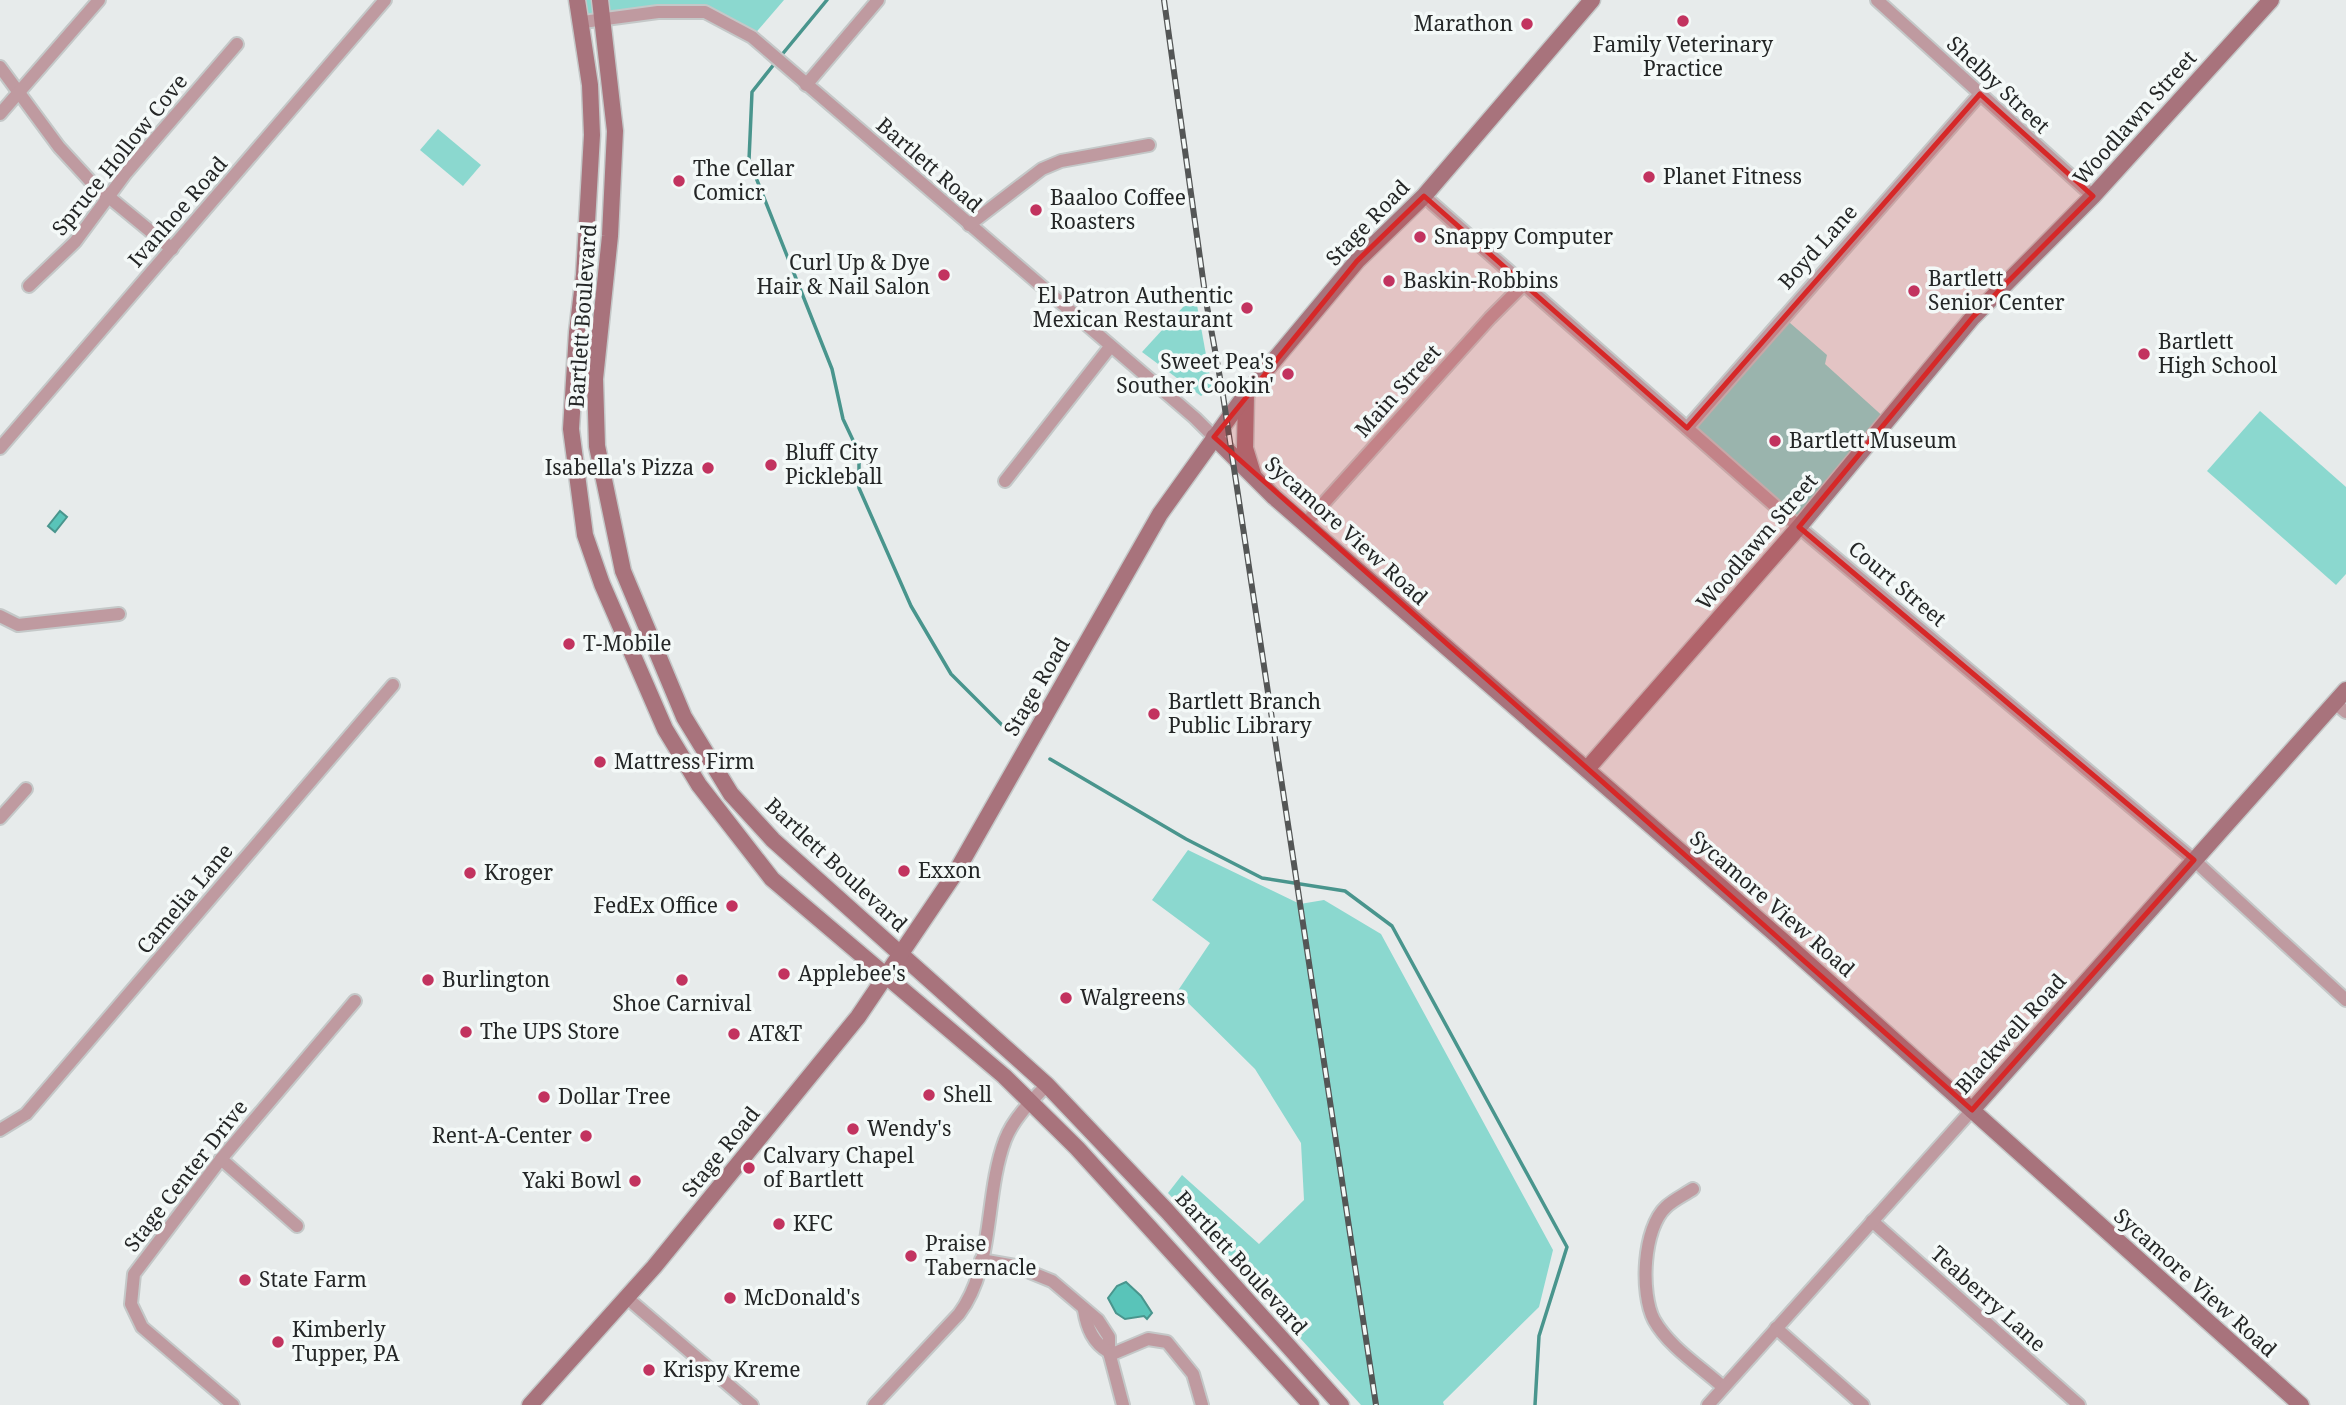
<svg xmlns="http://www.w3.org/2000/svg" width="2346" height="1405" font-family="'Noto Serif',serif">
  <rect width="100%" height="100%" fill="#e7ebeb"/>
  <g fill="#8bd8cf">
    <path d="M577,0H784L752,37L705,12L583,22Z"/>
    <path d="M438,129L481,165L463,186L420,150Z"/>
    <path d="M1195,294L1212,388L1201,396L1142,352Z"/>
    <path d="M1782,316L1827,355L1825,364L1887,420L1799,527L1687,428Z"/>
    <path d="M2260,411L2346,487V574L2336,585L2207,471Z"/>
    <path d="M1188,850L1300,904L1324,900L1381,934L1553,1250L1539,1307L1443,1402L1444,1405H1361L1168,1193L1182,1175L1259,1244L1304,1200L1301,1143L1255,1069L1177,992L1210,943L1152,900Z"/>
  </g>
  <g fill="#59c4b9" stroke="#49958d" stroke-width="2">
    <path d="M60,511L67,517L55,532L48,526Z"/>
    <path d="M1126,1282L1141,1296L1152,1313L1147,1319L1144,1316L1125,1319L1116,1313L1108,1298L1117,1286Z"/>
  </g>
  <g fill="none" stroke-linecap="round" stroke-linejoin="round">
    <g stroke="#49958d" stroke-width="3.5">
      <path d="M780,57L827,0"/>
      <path d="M775,63L752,92L749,160L832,369L843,419L859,453V488L911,606L951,674L1010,733"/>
      <path d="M1050,759L1186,839L1262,878L1345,891L1392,926L1567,1247L1539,1336L1535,1405"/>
    </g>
    <g stroke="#c4c8c8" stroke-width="16">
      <g id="street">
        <path d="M1877,0L2093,196"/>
        <path d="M583,22L658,12H705L752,37L1195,418L1214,437"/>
        <path d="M0,67L59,147L93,184L172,249"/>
        <path d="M806,85L878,0"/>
        <path d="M0,114L99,0"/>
        <path d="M1424,196L1799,527L2194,860L2346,1000"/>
        <path d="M969,225L1042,169L1061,161L1149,145"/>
        <path d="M29,286L75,242L126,173L237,44"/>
        <path d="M1687,428L1980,94"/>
        <path d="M0,448L385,0"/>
        <path d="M1005,481L1110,347"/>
        <path d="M1305,524L1490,318L1523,285"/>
        <path d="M0,616L18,625L119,614"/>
        <path d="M2335,703L2346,712"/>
        <path d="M0,818L26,789"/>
        <path d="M0,1130L26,1114L393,685"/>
        <path d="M221,1159L297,1226"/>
        <path d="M1693,1189C1684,1195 1673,1200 1666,1207C1643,1228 1640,1293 1654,1320C1669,1347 1701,1367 1723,1387"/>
        <path d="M1872,1221L2079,1405"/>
        <path d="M981,1260L1015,1266L1052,1281L1098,1320L1109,1337V1352L1123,1405"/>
        <path d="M626,1297L752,1405"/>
        <path d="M1084,1310C1087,1328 1093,1343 1109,1352"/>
        <path d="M1776,1328L1863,1405"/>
        <path d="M1110,1355L1148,1339L1167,1342L1193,1374L1202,1405"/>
        <path d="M233,1405L142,1327L131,1304L134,1274L221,1159L355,1001"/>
        <path d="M874,1405L959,1314C995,1266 984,1196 1005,1140C1013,1119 1031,1101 1047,1085"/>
        <path d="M1708,1405L1972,1110"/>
      </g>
    </g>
    <g stroke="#c4c8c8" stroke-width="19">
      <g id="secondary">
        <path d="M577,0L590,85L592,135L584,275L577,332L571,429L585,535L602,584L665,729L699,785L772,879L1004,1076L1077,1148L1311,1405"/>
        <path d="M600,0L615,131L610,236L595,379L597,446L623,571L684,717L731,794L773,840L1047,1085L1167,1211L1341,1405"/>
        <path d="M1246,394L1245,448L1253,474"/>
        <path d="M1214,437L1274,497L1782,940L2301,1405"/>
        <path d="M1587,769L1799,527L1973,317L2093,196L2271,0"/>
        <path d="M1972,1110L2346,690"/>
        <path d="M530,1405L654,1267L858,1017L956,872L1160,514L1246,394L1357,261L1424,196L1592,0"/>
      </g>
    </g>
    <use href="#street" stroke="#bf9aa0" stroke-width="12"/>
    <use href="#secondary" stroke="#a8737c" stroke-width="16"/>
    <g stroke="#545656" stroke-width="6">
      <path id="rail" d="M1164,0L1206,301L1222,389L1376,1405"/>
    </g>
    <use href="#rail" stroke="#f4f9f8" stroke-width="3.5" stroke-dasharray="10" stroke-linecap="butt"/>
  </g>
  <path fill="#d62828" fill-opacity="0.2" stroke="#d62828" stroke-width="5" stroke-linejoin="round" d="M1980,94L2093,196L1973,317L1799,527L2194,860L1972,1110L1214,437L1357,261L1424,196L1687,428Z"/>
  <g fill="#c2335f" stroke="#f4f9f8" stroke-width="2.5">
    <circle cx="1683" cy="21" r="7"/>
    <circle cx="1527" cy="24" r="7"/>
    <circle cx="1649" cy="177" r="7"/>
    <circle cx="679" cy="181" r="7"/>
    <circle cx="1036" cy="210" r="7"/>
    <circle cx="1420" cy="237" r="7"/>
    <circle cx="944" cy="275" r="7"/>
    <circle cx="1389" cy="281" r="7"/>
    <circle cx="1914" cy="291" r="7"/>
    <circle cx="1247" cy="308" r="7"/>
    <circle cx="2144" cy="354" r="7"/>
    <circle cx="1288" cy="374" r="7"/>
    <circle cx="1775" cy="441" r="7"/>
    <circle cx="771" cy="465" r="7"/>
    <circle cx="708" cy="468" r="7"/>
    <circle cx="569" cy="644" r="7"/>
    <circle cx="1154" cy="714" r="7"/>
    <circle cx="600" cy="762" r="7"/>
    <circle cx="904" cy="871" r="7"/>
    <circle cx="470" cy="873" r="7"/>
    <circle cx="732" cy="906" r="7"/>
    <circle cx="784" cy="974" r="7"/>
    <circle cx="428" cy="980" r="7"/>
    <circle cx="682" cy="980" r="7"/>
    <circle cx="1066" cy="998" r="7"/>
    <circle cx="466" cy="1032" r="7"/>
    <circle cx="734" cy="1034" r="7"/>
    <circle cx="929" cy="1095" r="7"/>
    <circle cx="544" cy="1097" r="7"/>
    <circle cx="853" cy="1129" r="7"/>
    <circle cx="586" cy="1136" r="7"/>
    <circle cx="749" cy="1168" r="7"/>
    <circle cx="635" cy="1181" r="7"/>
    <circle cx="779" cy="1224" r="7"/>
    <circle cx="911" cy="1256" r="7"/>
    <circle cx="245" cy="1280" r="7"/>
    <circle cx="730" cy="1298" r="7"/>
    <circle cx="278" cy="1342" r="7"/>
    <circle cx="649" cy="1370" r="7"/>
  </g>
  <g text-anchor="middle" stroke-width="7" stroke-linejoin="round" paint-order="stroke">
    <g font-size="21" fill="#242626" stroke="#f4f9f8" text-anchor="start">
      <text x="1513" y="31" text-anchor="end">Marathon</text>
      <text x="1683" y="52" text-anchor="middle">Family Veterinary<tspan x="1683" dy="24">Practice</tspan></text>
      <text x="693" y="176">The Cellar<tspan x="693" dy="24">Comicr</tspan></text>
      <text x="1663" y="184">Planet Fitness</text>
      <text x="1050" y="205">Baaloo Coffee<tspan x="1050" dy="24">Roasters</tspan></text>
      <text x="1434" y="244">Snappy Computer</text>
      <text x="930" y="270" text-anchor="end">Curl Up &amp; Dye<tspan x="930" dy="24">Hair &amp; Nail Salon</tspan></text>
      <text x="1928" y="286">Bartlett<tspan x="1928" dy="24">Senior Center</tspan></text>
      <text x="1403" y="288">Baskin-Robbins</text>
      <text x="1233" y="303" text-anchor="end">El Patron Authentic<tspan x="1233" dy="24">Mexican Restaurant</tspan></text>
      <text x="2158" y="349">Bartlett<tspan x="2158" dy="24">High School</tspan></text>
      <text x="1274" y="369" text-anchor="end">Sweet Pea's<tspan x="1274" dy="24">Souther Cookin'</tspan></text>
      <text x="1789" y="448">Bartlett Museum</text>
      <text x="785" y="460">Bluff City<tspan x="785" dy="24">Pickleball</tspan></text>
      <text x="694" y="475" text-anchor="end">Isabella's Pizza</text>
      <text x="583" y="651">T-Mobile</text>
      <text x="1168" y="709">Bartlett Branch<tspan x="1168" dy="24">Public Library</tspan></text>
      <text x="614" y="769">Mattress Firm</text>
      <text x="918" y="878">Exxon</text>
      <text x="484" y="880">Kroger</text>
      <text x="718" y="913" text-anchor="end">FedEx Office</text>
      <text x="798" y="981">Applebee's</text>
      <text x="442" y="987">Burlington</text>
      <text x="1080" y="1005">Walgreens</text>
      <text x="682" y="1011" text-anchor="middle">Shoe Carnival</text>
      <text x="480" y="1039">The UPS Store</text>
      <text x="748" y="1041">AT&amp;T</text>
      <text x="943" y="1102">Shell</text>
      <text x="558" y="1104">Dollar Tree</text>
      <text x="867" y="1136">Wendy's</text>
      <text x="572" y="1143" text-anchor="end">Rent-A-Center</text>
      <text x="763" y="1163">Calvary Chapel<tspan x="763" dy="24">of Bartlett</tspan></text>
      <text x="621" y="1188" text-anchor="end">Yaki Bowl</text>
      <text x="793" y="1231">KFC</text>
      <text x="925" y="1251">Praise<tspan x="925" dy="24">Tabernacle</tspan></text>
      <text x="259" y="1287">State Farm</text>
      <text x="744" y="1305">McDonald's</text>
      <text x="292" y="1337">Kimberly<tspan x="292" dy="24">Tupper, PA</tspan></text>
      <text x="663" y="1377">Krispy Kreme</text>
    </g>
    <g font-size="21" fill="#242626" stroke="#f4f9f8">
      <text transform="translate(1998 85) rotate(43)" y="7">Shelby Street</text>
      <text transform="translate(2135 118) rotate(-48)" y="7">Woodlawn Street</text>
      <text transform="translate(120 155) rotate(-51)" y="7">Spruce Hollow Cove</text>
      <text transform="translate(929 165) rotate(41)" y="7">Bartlett Road</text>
      <text transform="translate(178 212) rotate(-49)" y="7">Ivanhoe Road</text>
      <text transform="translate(1368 223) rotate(-46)" y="7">Stage Road</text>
      <text transform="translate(1818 247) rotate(-48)" y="7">Boyd Lane</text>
      <text transform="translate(583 316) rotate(-86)" y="7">Bartlett Boulevard</text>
      <text transform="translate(1398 391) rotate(-48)" y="7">Main Street</text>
      <text transform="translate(1346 531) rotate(42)" y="7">Sycamore View Road</text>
      <text transform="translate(1757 542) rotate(-49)" y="7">Woodlawn Street</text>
      <text transform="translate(1897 584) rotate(40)" y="7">Court Street</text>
      <text transform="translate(1037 687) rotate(-60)" y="7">Stage Road</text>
      <text transform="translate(836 865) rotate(43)" y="7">Bartlett Boulevard</text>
      <text transform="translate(185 899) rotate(-50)" y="7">Camelia Lane</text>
      <text transform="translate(1772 904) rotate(41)" y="7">Sycamore View Road</text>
      <text transform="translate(2011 1034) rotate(-48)" y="7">Blackwell Road</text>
      <text transform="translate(721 1152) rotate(-51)" y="7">Stage Road</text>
      <text transform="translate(186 1176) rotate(-52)" y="7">Stage Center Drive</text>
      <text transform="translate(1241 1263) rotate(48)" y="7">Bartlett Boulevard</text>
      <text transform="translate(2195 1283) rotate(42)" y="7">Sycamore View Road</text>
      <text transform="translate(1988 1299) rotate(42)" y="7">Teaberry Lane</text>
    </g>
  </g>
</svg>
